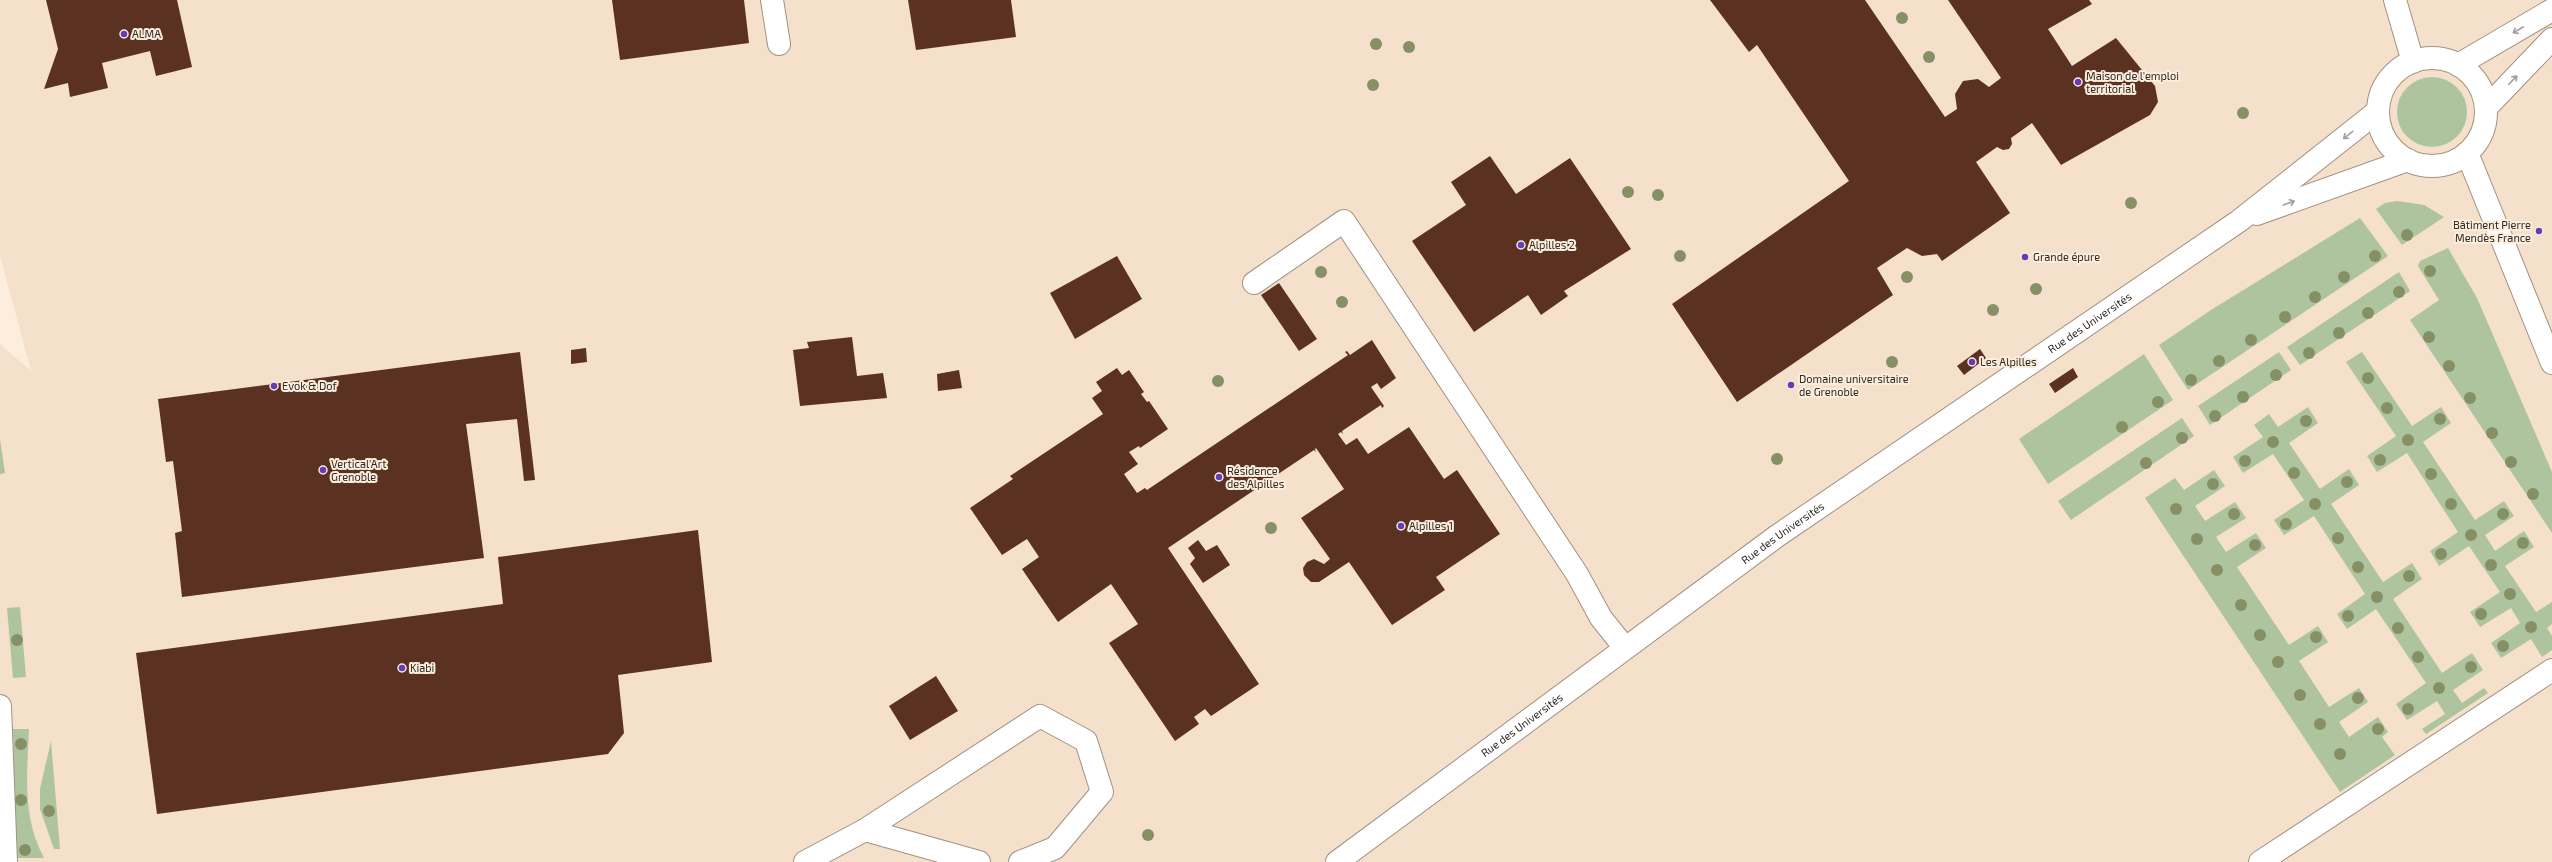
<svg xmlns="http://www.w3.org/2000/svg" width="2552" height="862" font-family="'Exo 2',sans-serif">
  <rect width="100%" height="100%" fill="#fceddd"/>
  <path fill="#f4e0cb" d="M0,0H2552V862H0V344L31,371L0,256Z"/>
  <g fill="#aec49f">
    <circle cx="2432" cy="112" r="35"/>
    <path d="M2397,201L2424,205L2444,217L2402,245L2376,209L2385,203Z"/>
    <path d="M2360,218L2388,256L2188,390L2159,345L2211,310Z"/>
    <path d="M2448,248L2477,298L2552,472V533L2410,320L2439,300L2418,266L2420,261Z"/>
    <path d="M2399,272L2410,291L2300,365L2287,347Z"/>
    <path d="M2279,352L2291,370L2210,425L2198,406Z"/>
    <path d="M2362,352L2412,426L2441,407L2451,423L2423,442L2475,520L2504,501L2514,516L2485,535L2495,551L2524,531L2534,547L2505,566L2536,612L2552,602V624L2547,628L2552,636V650L2542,657L2531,639L2501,658L2491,643L2520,623L2511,608L2480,627L2470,612L2500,592L2469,546L2439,566L2430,551L2458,532L2407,453L2377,472L2367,456L2396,436L2346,362Z"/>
    <path d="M2144,354L2173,400L2048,484L2019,439Z"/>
    <path d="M2308,407L2318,423L2289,443L2320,489L2349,469L2359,485L2331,504L2383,582L2412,563L2422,579L2393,599L2442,673L2472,653L2483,670L2453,690L2462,703L2484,688L2488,693L2426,734L2422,729L2445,714L2437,701L2407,720L2396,704L2426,683L2376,609L2347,629L2337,614L2365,594L2314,516L2284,535L2274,520L2304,500L2273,454L2243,473L2233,457L2263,437L2254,425L2269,414L2278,427Z"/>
    <path d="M2182,418L2194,436L2071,520L2058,501Z"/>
    <path d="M0,439L5,473L0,474Z"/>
    <path d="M2214,470L2225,486L2195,506L2205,521L2235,502L2246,518L2216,537L2226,552L2256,533L2266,548L2237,567L2289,645L2318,626L2328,642L2299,661L2329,707L2359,688L2368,702L2339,722L2349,737L2378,717L2388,732L2382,737L2395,755L2340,792L2145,498L2175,478L2184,490Z"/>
    <path d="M20,607L26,677L13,678L7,608Z"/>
    <path d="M13,729H29C27,774 22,817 44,858H16Z"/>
    <path d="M51,741L60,849H54L40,809V789Z"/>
  </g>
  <g fill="#5b3122">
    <path d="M46,0H177L192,67L156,76L150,51L102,63L108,88L70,97L68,83L44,89L58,49Z"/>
    <path d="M612,0H744L749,43L620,60Z"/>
    <path d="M908,0H1011L1016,37L916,50Z"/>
    <path d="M1710,0H1865L1945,117L1957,109L1955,94L1963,81L1978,79L1989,87L2001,78L1948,0H2089L2092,4L2048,29L2072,66L2116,38L2155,86L2158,102L2150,115L2061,165L2032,123L2011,138L2012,144L2009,149L2003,150L1997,147L1976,162L2010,213L1942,261L1937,254L1922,256L1907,248L1877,268L1893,295L1737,402L1672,304L1849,181L1757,45L1749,52Z"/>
    <path d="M1490,156L1516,194L1570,158L1631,249L1564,291L1568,296L1541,315L1528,295L1474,332L1412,241L1466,205L1451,182Z"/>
    <path d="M1117,256L1142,299L1075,339L1050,293Z"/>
    <path d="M1279,283L1317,339L1299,351L1261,295Z"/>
    <path d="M852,337L857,376L883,373L887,398L800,406L793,350L809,348L807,342Z"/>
    <path d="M1372,340L1396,378L1381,389L1377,383L1371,387L1384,406L1382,408L1381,405L1342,431L1343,434L1341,432L1338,434L1346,445L1357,438L1368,454L1409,427L1444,479L1457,470L1500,534L1436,577L1445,590L1392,625L1349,562L1319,582H1311L1304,575L1303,568L1307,562L1314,559L1324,564L1330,559L1301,518L1344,489L1316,448L1315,449L1316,452L1314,450L1168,548L1259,684L1211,716L1205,709L1194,717L1199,724L1175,741L1109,643L1138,624L1111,584L1058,622L1022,569L1039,557L1027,539L1002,555L970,508L1013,479L1010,476L1103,414L1092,398L1102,391L1096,382L1117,368L1122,375L1129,370L1144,392L1141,394L1147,402L1149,401L1168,429L1140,448L1139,446L1129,452L1138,464L1124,474L1137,493L1145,488L1147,490L1348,355L1345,352L1347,351L1350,355Z"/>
    <path d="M586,348L587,362L571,364V350Z"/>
    <path d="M1980,349L1986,358L1964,375L1957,366Z"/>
    <path d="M520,352L535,480L524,481L517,419L466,424L484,558L182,597L175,533L182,531L173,461L166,462L158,399Z"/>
    <path d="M2073,368L2078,377L2055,393L2049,384Z"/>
    <path d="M959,370L962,388L938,391L937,374Z"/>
    <path d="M698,530L712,662L618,675L624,733L608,754L157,814L136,653L503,604L498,557Z"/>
    <path d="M1198,540L1206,551L1217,545L1230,565L1203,583L1190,564L1195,558L1188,548Z"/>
    <path d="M936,676L958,711L910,740L889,706Z"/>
  </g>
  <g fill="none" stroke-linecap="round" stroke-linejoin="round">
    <g stroke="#a09284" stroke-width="24">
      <g id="service">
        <path d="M772,0L779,44"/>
        <path d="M1254,283L1344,221L1577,574L1601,618L1625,648"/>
        <path d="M865,830L979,862"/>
        <path d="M805,862L865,830L1040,716L1086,741L1102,792L1055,848L1020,862"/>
        <path d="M2260,862L2552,670"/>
      </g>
    </g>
    <g stroke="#a09284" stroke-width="24">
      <g id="minor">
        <path d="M2458,65L2552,10"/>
        <path d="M2486,108L2552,39"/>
        <path d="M0,706L6,862"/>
      </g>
    </g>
    <g stroke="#a09284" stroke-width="24">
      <g id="tertiary">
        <path d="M2395,0L2413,62"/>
        <circle cx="2432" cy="112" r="54"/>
        <path d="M2467,153L2552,363"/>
        <path d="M2257,214L2408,160"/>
        <path id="s1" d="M1337,862L1777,536L2239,221L2378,111"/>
      </g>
    </g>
    <use href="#service" stroke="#fff" stroke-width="22"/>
    <use href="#minor" stroke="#fff" stroke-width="22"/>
    <use href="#tertiary" stroke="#fff" stroke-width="22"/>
  </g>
  <g fill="#869065">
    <circle cx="1902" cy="18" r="6"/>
    <circle cx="1376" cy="44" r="6"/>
    <circle cx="1409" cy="47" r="6"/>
    <circle cx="1929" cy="57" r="6"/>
    <circle cx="1373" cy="85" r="6"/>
    <circle cx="2243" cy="113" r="6"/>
    <circle cx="1628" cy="192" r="6"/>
    <circle cx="1658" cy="195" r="6"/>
    <circle cx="2131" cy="203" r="6"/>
    <circle cx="2407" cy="235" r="6"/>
    <circle cx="1680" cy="256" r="6"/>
    <circle cx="2375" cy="256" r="6"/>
    <circle cx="2430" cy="271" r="6"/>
    <circle cx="1321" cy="272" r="6"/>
    <circle cx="1907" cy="277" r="6"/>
    <circle cx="2344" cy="277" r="6"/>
    <circle cx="2036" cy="289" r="6"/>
    <circle cx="2399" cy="292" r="6"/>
    <circle cx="2315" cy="297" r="6"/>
    <circle cx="1342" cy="302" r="6"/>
    <circle cx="1993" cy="310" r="6"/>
    <circle cx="2368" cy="313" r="6"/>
    <circle cx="2285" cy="317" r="6"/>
    <circle cx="2339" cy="333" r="6"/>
    <circle cx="2429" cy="337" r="6"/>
    <circle cx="2251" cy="340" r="6"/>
    <circle cx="2309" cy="353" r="6"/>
    <circle cx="2219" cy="361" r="6"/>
    <circle cx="1892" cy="362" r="6"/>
    <circle cx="2449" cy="366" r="6"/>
    <circle cx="2276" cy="375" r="6"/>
    <circle cx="2368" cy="378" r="6"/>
    <circle cx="2191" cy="380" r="6"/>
    <circle cx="1218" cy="381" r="6"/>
    <circle cx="2243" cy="397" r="6"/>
    <circle cx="2470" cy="398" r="6"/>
    <circle cx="2158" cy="402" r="6"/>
    <circle cx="2387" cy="408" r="6"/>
    <circle cx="2215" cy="416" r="6"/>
    <circle cx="2440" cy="419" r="6"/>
    <circle cx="2306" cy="421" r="6"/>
    <circle cx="2122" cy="427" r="6"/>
    <circle cx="2492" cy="433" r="6"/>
    <circle cx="2182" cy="438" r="6"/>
    <circle cx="2408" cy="440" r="6"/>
    <circle cx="2273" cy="442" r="6"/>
    <circle cx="1777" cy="459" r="6"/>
    <circle cx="2380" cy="460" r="6"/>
    <circle cx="2245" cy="461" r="6"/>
    <circle cx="2511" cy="462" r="6"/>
    <circle cx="2146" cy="463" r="6"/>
    <circle cx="2294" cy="473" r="6"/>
    <circle cx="2431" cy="474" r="6"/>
    <circle cx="2347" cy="482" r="6"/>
    <circle cx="2213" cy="484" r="6"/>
    <circle cx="2533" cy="494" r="6"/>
    <circle cx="2315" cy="504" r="6"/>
    <circle cx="2451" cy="504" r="6"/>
    <circle cx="2176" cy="509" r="6"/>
    <circle cx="2234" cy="514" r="6"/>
    <circle cx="2503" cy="514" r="6"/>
    <circle cx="2286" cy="524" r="6"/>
    <circle cx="1271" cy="528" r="6"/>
    <circle cx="2471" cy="535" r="6"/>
    <circle cx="2338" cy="538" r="6"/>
    <circle cx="2197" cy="539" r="6"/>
    <circle cx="2523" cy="543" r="6"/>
    <circle cx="2255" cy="545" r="6"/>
    <circle cx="2441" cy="554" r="6"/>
    <circle cx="2491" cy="565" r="6"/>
    <circle cx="2358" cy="567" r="6"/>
    <circle cx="2217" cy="570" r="6"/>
    <circle cx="2409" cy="576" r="6"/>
    <circle cx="2510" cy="594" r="6"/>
    <circle cx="2377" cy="597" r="6"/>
    <circle cx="2241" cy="605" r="6"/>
    <circle cx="2481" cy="614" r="6"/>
    <circle cx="2348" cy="616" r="6"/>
    <circle cx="2531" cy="627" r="6"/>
    <circle cx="2398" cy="628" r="6"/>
    <circle cx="2260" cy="635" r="6"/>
    <circle cx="2316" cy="637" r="6"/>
    <circle cx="17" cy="640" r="6"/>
    <circle cx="2503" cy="646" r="6"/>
    <circle cx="2418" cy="657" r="6"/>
    <circle cx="2278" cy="662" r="6"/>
    <circle cx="2471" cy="667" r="6"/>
    <circle cx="2439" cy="688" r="6"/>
    <circle cx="2300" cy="695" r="6"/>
    <circle cx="2358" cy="698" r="6"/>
    <circle cx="2408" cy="709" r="6"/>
    <circle cx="2320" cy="724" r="6"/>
    <circle cx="2378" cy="729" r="6"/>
    <circle cx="21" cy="744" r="6"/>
    <circle cx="2340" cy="754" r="6"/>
    <circle cx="21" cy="800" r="6"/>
    <circle cx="49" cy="811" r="6"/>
    <circle cx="1148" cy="835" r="6"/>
    <circle cx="25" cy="850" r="6"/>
  </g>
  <defs><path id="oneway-shaft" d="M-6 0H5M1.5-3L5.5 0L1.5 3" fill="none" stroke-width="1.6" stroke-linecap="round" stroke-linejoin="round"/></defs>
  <g stroke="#a19f9c">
    <use href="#oneway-shaft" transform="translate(2518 30) rotate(150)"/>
    <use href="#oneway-shaft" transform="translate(2513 80) rotate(-46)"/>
    <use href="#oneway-shaft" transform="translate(2348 135) rotate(142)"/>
    <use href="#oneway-shaft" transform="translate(2289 203) rotate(-20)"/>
  </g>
  <g fill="#633db5" stroke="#fceddd" stroke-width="1.5">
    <circle cx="124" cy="34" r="4"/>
    <circle cx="2078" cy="82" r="4"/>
    <circle cx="2539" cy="231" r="4"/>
    <circle cx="1521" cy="245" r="4"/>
    <circle cx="2025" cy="257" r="4"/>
    <circle cx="1972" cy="362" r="4"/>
    <circle cx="1791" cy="385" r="4"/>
    <circle cx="274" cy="386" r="4"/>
    <circle cx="323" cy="470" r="4"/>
    <circle cx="1219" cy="477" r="4"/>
    <circle cx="1401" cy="526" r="4"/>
    <circle cx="402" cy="668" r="4"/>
  </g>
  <g text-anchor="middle" stroke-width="4" stroke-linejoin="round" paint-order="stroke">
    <g font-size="11" fill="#2e2923" stroke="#fceddd" text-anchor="start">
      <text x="132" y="38">ALMA</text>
      <text x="2086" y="80">Maison de l'emploi<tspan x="2086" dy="13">territorial</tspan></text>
      <text x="2531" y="229" text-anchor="end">Bâtiment Pierre<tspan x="2531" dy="13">Mendès France</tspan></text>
      <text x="1529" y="249">Alpilles 2</text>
      <text x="2033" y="261">Grande épure</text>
      <text x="1980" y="366">Les Alpilles</text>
      <text x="1799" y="383">Domaine universitaire<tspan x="1799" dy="13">de Grenoble</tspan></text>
      <text x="282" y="390">Evok &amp; Dof</text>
      <text x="331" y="468">Vertical'Art<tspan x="331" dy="13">Grenoble</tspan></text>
      <text x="1227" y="475">Résidence<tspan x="1227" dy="13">des Alpilles</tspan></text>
      <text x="1409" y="530">Alpilles 1</text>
      <text x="410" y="672">Kiabi</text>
    </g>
    <g font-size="11" fill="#2e2923" stroke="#fceddd">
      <text dy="4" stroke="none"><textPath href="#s1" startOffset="926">Rue des Universités</textPath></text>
      <text dy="4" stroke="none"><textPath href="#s1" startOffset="554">Rue des Universités</textPath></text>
      <text dy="4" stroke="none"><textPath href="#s1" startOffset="230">Rue des Universités</textPath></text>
    </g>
  </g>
</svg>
